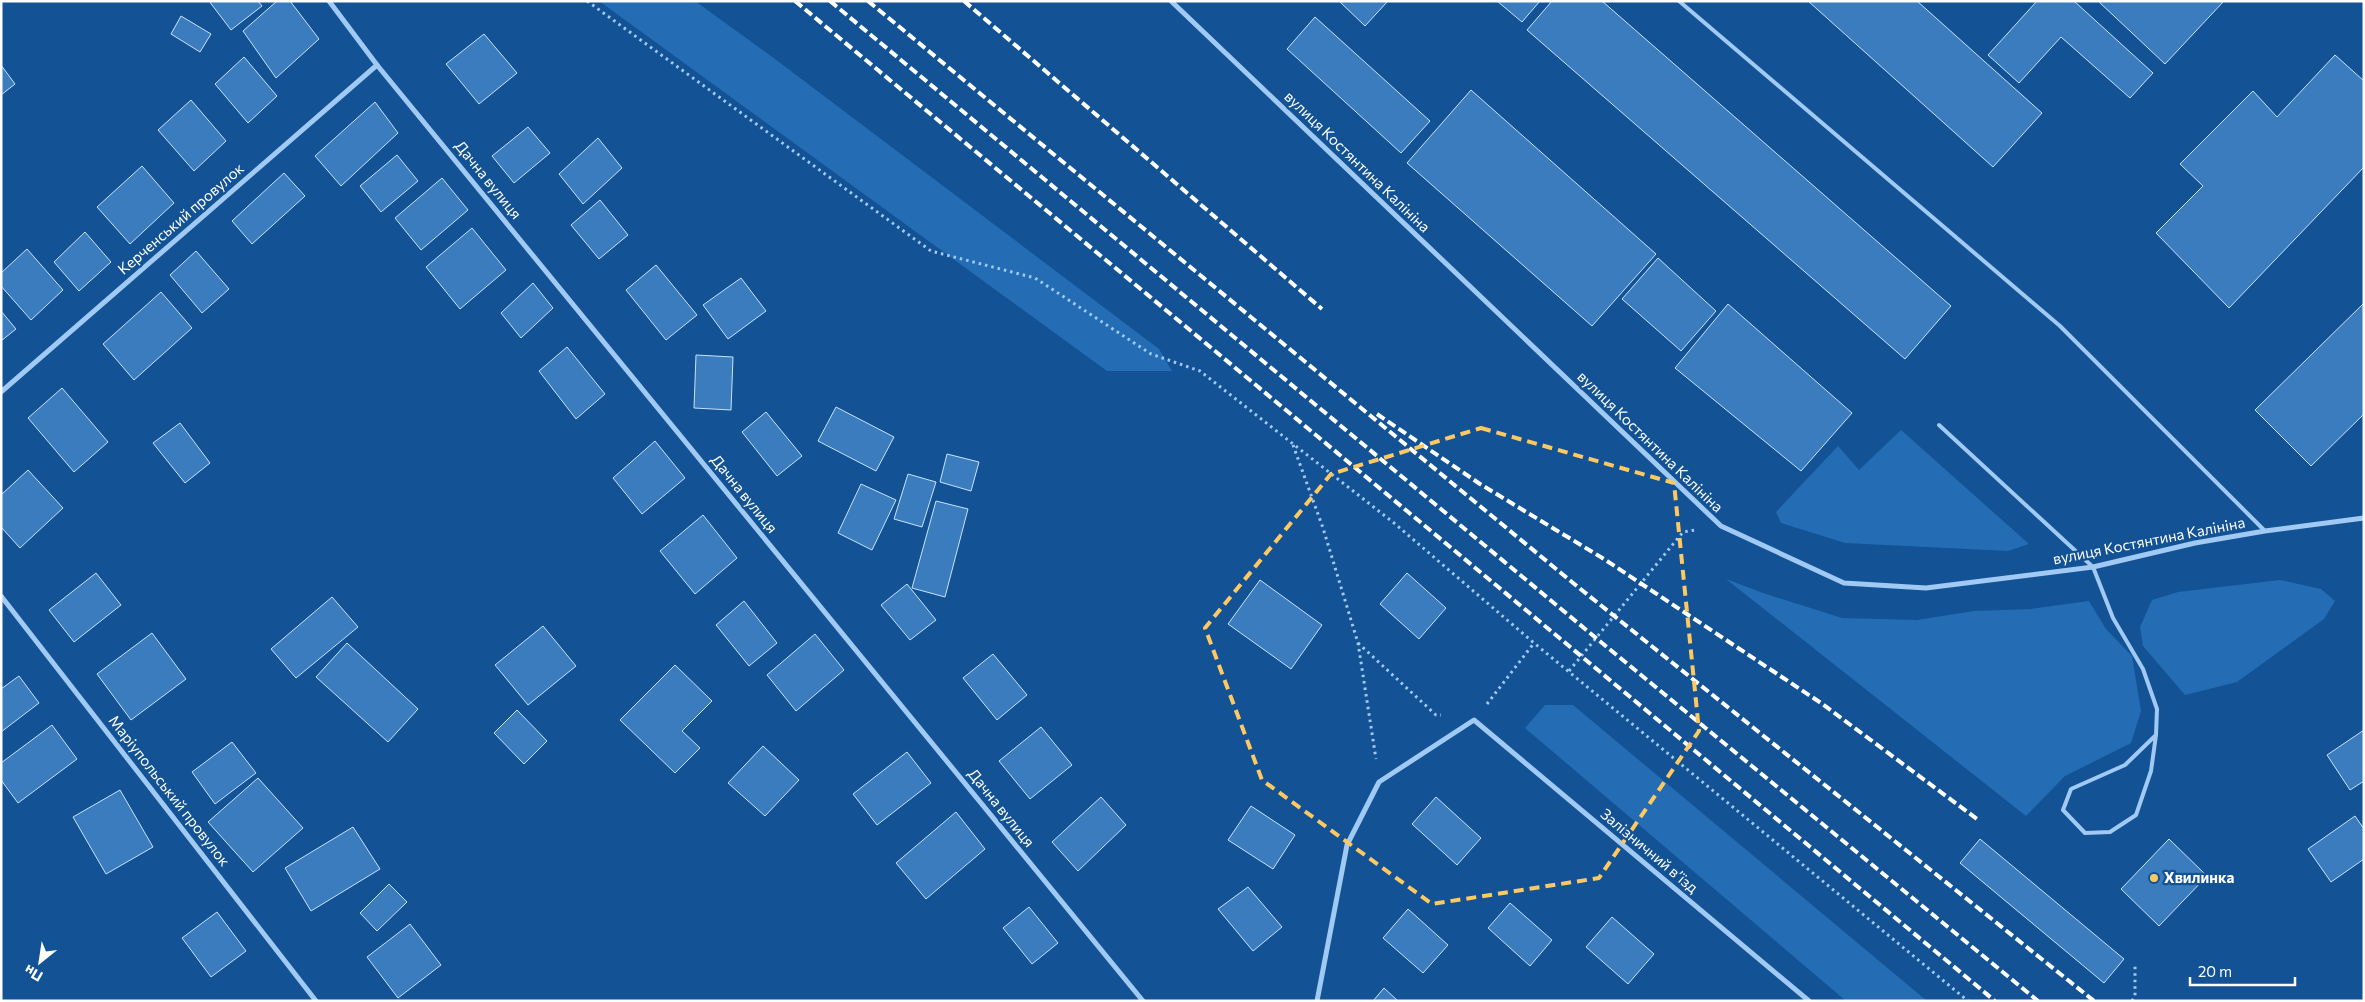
<svg xmlns="http://www.w3.org/2000/svg" width="2365" height="1002" font-family="Commissioner,sans-serif">
  <rect width="100%" height="100%" fill="#125295"/>
  <g fill="#246db4">
    <path d="M599,1H695L771,56L1159,349L1172,371H1107Z"/>
    <path d="M1901,430L2029,544L2008,551L1845,543L1781,523L1776,512L1838,446L1859,470Z"/>
    <path d="M1726,579L1763,593L1842,618L1917,620L1974,611L2031,609L2089,601L2106,629L2132,656L2141,711L2131,743L2065,776L2026,816Z"/>
    <path d="M2280,580L2321,589L2335,601L2324,619L2237,682L2185,695L2143,646L2140,627L2152,600L2178,592Z"/>
    <path d="M1545,705H1573L1927,1001H1846L1525,728Z"/>
  </g>
  <g fill="#3a7cbd" stroke="#c8e3fd">
    <path d="M209,1H258L262,6L231,30Z"/>
    <path d="M277,1H290L319,39L276,78L243,31Z"/>
    <path d="M1339,1H1388L1365,26Z"/>
    <path d="M1497,1H1540L1522,22Z"/>
    <path d="M1552,1H1602L1951,306L1905,359L1527,30Z"/>
    <path d="M1808,1H1917L2042,113L1993,167Z"/>
    <path d="M2037,1H2074L2153,73L2130,98L2061,37L2019,83L1988,55Z"/>
    <path d="M2098,1H2224L2165,64Z"/>
    <path d="M181,16L211,34L200,52L171,34Z"/>
    <path d="M1315,17L1430,121L1401,153L1287,49Z"/>
    <path d="M484,34L517,73L479,104L446,64Z"/>
    <path d="M2335,55L2364,81V167L2229,308L2156,233L2203,186L2180,164L2253,91L2277,117Z"/>
    <path d="M244,57L277,96L248,123L215,84Z"/>
    <path d="M1,65L15,84L1,95Z"/>
    <path d="M1471,90L1656,254L1592,326L1407,163Z"/>
    <path d="M191,100L226,141L194,171L158,130Z"/>
    <path d="M375,102L398,133L341,186L315,156Z"/>
    <path d="M528,127L550,153L514,183L492,156Z"/>
    <path d="M598,138L622,168L583,204L559,174Z"/>
    <path d="M397,155L418,181L381,212L360,186Z"/>
    <path d="M142,166L174,203L130,244L97,207Z"/>
    <path d="M284,173L305,196L252,244L232,221Z"/>
    <path d="M442,178L468,210L421,250L395,218Z"/>
    <path d="M600,200L628,235L599,259L571,225Z"/>
    <path d="M472,228L506,270L460,309L426,267Z"/>
    <path d="M85,232L111,262L79,291L54,262Z"/>
    <path d="M27,249L63,290L31,320L1,286V273Z"/>
    <path d="M196,251L229,289L202,313L170,275Z"/>
    <path d="M1658,258L1716,311L1681,351L1622,299Z"/>
    <path d="M656,265L697,315L666,340L626,290Z"/>
    <path d="M741,278L766,311L728,339L703,305Z"/>
    <path d="M533,283L553,308L521,338L501,313Z"/>
    <path d="M161,292L192,328L134,380L103,344Z"/>
    <path d="M2364,303V414L2311,466L2255,410Z"/>
    <path d="M1728,304L1852,413L1801,471L1675,368Z"/>
    <path d="M1,311L16,329L1,341Z"/>
    <path d="M567,347L605,394L576,419L539,371Z"/>
    <path d="M696,355L733,357L731,410L694,408Z"/>
    <path d="M62,388L108,442L74,472L28,418Z"/>
    <path d="M836,407L894,437L876,471L818,441Z"/>
    <path d="M766,412L802,456L777,476L742,432Z"/>
    <path d="M180,423L210,463L185,483L153,443Z"/>
    <path d="M655,441L685,478L642,514L613,478Z"/>
    <path d="M947,454L979,462L971,491L940,482Z"/>
    <path d="M28,470L63,508L20,548L1,527V495Z"/>
    <path d="M908,474L936,482L922,527L894,519Z"/>
    <path d="M861,484L896,500L872,550L838,533Z"/>
    <path d="M936,501L968,509L945,597L912,588Z"/>
    <path d="M703,515L737,558L695,594L660,551Z"/>
    <path d="M96,573L121,605L74,642L49,610Z"/>
    <path d="M1407,573L1446,608L1419,639L1380,604Z"/>
    <path d="M1260,580L1322,625L1291,669L1228,624Z"/>
    <path d="M907,584L936,620L910,640L881,605Z"/>
    <path d="M332,597L358,627L296,678L271,649Z"/>
    <path d="M744,601L777,643L749,666L716,625Z"/>
    <path d="M543,626L576,666L528,705L495,665Z"/>
    <path d="M152,633L186,679L131,720L97,674Z"/>
    <path d="M815,634L844,670L796,711L767,675Z"/>
    <path d="M347,643L418,709L388,742L316,677Z"/>
    <path d="M993,654L1027,695L997,720L963,678Z"/>
    <path d="M675,665L712,701L682,731L700,748L675,773L620,720Z"/>
    <path d="M19,676L39,703L1,732V689Z"/>
    <path d="M517,710L547,741L524,764L494,733Z"/>
    <path d="M52,725L77,759L18,803L1,780V763Z"/>
    <path d="M1041,727L1072,765L1030,799L999,761Z"/>
    <path d="M2364,730V781L2350,790L2327,755Z"/>
    <path d="M232,742L256,773L215,804L192,772Z"/>
    <path d="M763,746L799,780L765,816L728,783Z"/>
    <path d="M907,752L931,783L877,825L853,794Z"/>
    <path d="M258,778L303,828L253,872L208,822Z"/>
    <path d="M120,790L153,847L106,874L73,817Z"/>
    <path d="M1101,797L1126,825L1078,871L1052,842Z"/>
    <path d="M1436,797L1481,838L1457,865L1412,824Z"/>
    <path d="M1251,806L1295,835L1273,869L1228,840Z"/>
    <path d="M956,812L985,849L926,899L896,863Z"/>
    <path d="M2355,816L2364,829V859L2331,882L2308,849Z"/>
    <path d="M353,827L380,869L311,911L285,868Z"/>
    <path d="M1980,839L2124,959L2104,983L1960,863Z"/>
    <path d="M2169,839L2207,876L2159,926L2121,889Z"/>
    <path d="M389,884L407,902L377,931L360,913Z"/>
    <path d="M1248,887L1282,927L1253,951L1218,909Z"/>
    <path d="M1510,903L1552,940L1530,966L1488,928Z"/>
    <path d="M1029,907L1058,943L1032,964L1003,928Z"/>
    <path d="M1408,909L1448,945L1423,973L1383,938Z"/>
    <path d="M217,912L246,951L211,977L182,938Z"/>
    <path d="M1612,917L1654,954L1628,984L1586,947Z"/>
    <path d="M410,924L441,965L398,998L367,957Z"/>
    <path d="M1384,988L1398,1001H1373Z"/>
  </g>
  <g fill="none" stroke-linecap="round" stroke-linejoin="round">
    <g stroke="#a0caf3" stroke-width="3" stroke-dasharray="2.5 4" stroke-linecap="butt">
      <path d="M587,1L931,251L1035,278L1151,354L1200,371L1394,523L1534,643L1968,1001"/>
      <path d="M1293,445L1323,528L1358,643L1376,759"/>
      <path d="M1358,643L1436,715H1441"/>
      <path d="M1569,671L1683,532L1695,530"/>
      <path d="M1487,704L1534,643"/>
      <path d="M2132,1001L2135,996V963"/>
    </g>
    <g stroke="#a0caf3" stroke-width="4">
      <path d="M1679,1L2060,326L2265,531"/>
      <path d="M1939,425L2093,567L2113,618L2143,669L2157,709L2156,735L2151,771L2136,815L2110,832L2085,833L2063,810L2071,789L2125,765L2156,735"/>
    </g>
    <g stroke="#a0caf3" stroke-width="5">
      <path d="M329,1L377,65L1143,1001"/>
      <path d="M1171,1L1721,526L1844,583L1926,588L2093,567L2195,543L2265,531L2364,518"/>
      <path d="M1,392L377,65"/>
      <path d="M1,596L316,1001"/>
      <path d="M1317,1001L1347,845L1379,782L1474,720L1809,1001"/>
    </g>
    <g stroke="#fff" stroke-width="4" stroke-dasharray="9 4" stroke-linecap="butt">
      <path d="M795,1L1995,1001"/>
      <path d="M830,1L1596,638L2038,1001"/>
      <path d="M868,1L1578,587L2094,1001"/>
      <path d="M964,1L1322,309"/>
      <path d="M1377,414L1480,484L1604,559L1821,703L1977,819"/>
    </g>
  </g>
  <path fill="none" stroke="#ffc962" stroke-width="4" stroke-dasharray="10 6" stroke-linejoin="round" d="M1481,428L1674,483L1699,731L1599,878L1432,904L1262,780L1205,628L1331,474Z"/>
  <circle fill="#ffc962" stroke="#125295" stroke-width="2" cx="2154" cy="878" r="5"/>
  <g text-anchor="middle" stroke-width="4.5" stroke-linejoin="round" paint-order="stroke">
    <g font-size="15" fill="#fff" stroke="#125295">
      <text transform="translate(1357 162) rotate(44)" y="5">вулиця Костянтина Калініна</text>
      <text transform="translate(488 180) rotate(51)" y="5">Дачна вулиця</text>
      <text transform="translate(181 219) rotate(-41)" y="5">Керченський провулок</text>
      <text transform="translate(1650 442) rotate(44)" y="5">вулиця Костянтина Калініна</text>
      <text transform="translate(744 494) rotate(51)" y="5">Дачна вулиця</text>
      <text transform="translate(2149 541) rotate(-11)" y="5">вулиця Костянтина Калініна</text>
      <text transform="translate(169 791) rotate(52)" y="5">Маріупольський провулок</text>
      <text transform="translate(1001 808) rotate(51)" y="5">Дачна вулиця</text>
      <text transform="translate(1649 851) rotate(40)" y="5">Залізничний в’їзд</text>
    </g>
    <g font-size="15" font-weight="bold" fill="#fff" stroke="#125295" text-anchor="start">
      <text x="2164" y="883">Хвилинка</text>
    </g>
  </g>
  <rect width="2365" height="1002" fill="none" stroke="#ffffff" stroke-width="5"/>
  <g transform="translate(40 962) rotate(210)" stroke="#125295" stroke-width="4" paint-order="stroke">
  <path d="M0-4L9 19L0 12L-9 19Z" fill="#ffffff"/>
  <text y="-8" font-size="14" font-weight="bold" text-anchor="middle" fill="#ffffff">Пн</text>
  </g>
  <path d="M2190 977v8h105v-8" fill="none" stroke="#ffffff" stroke-width="2.5"/>
  <text x="2198" y="977" font-size="15" fill="#ffffff" stroke="#125295" stroke-width="4" paint-order="stroke">20 m</text>
</svg>
